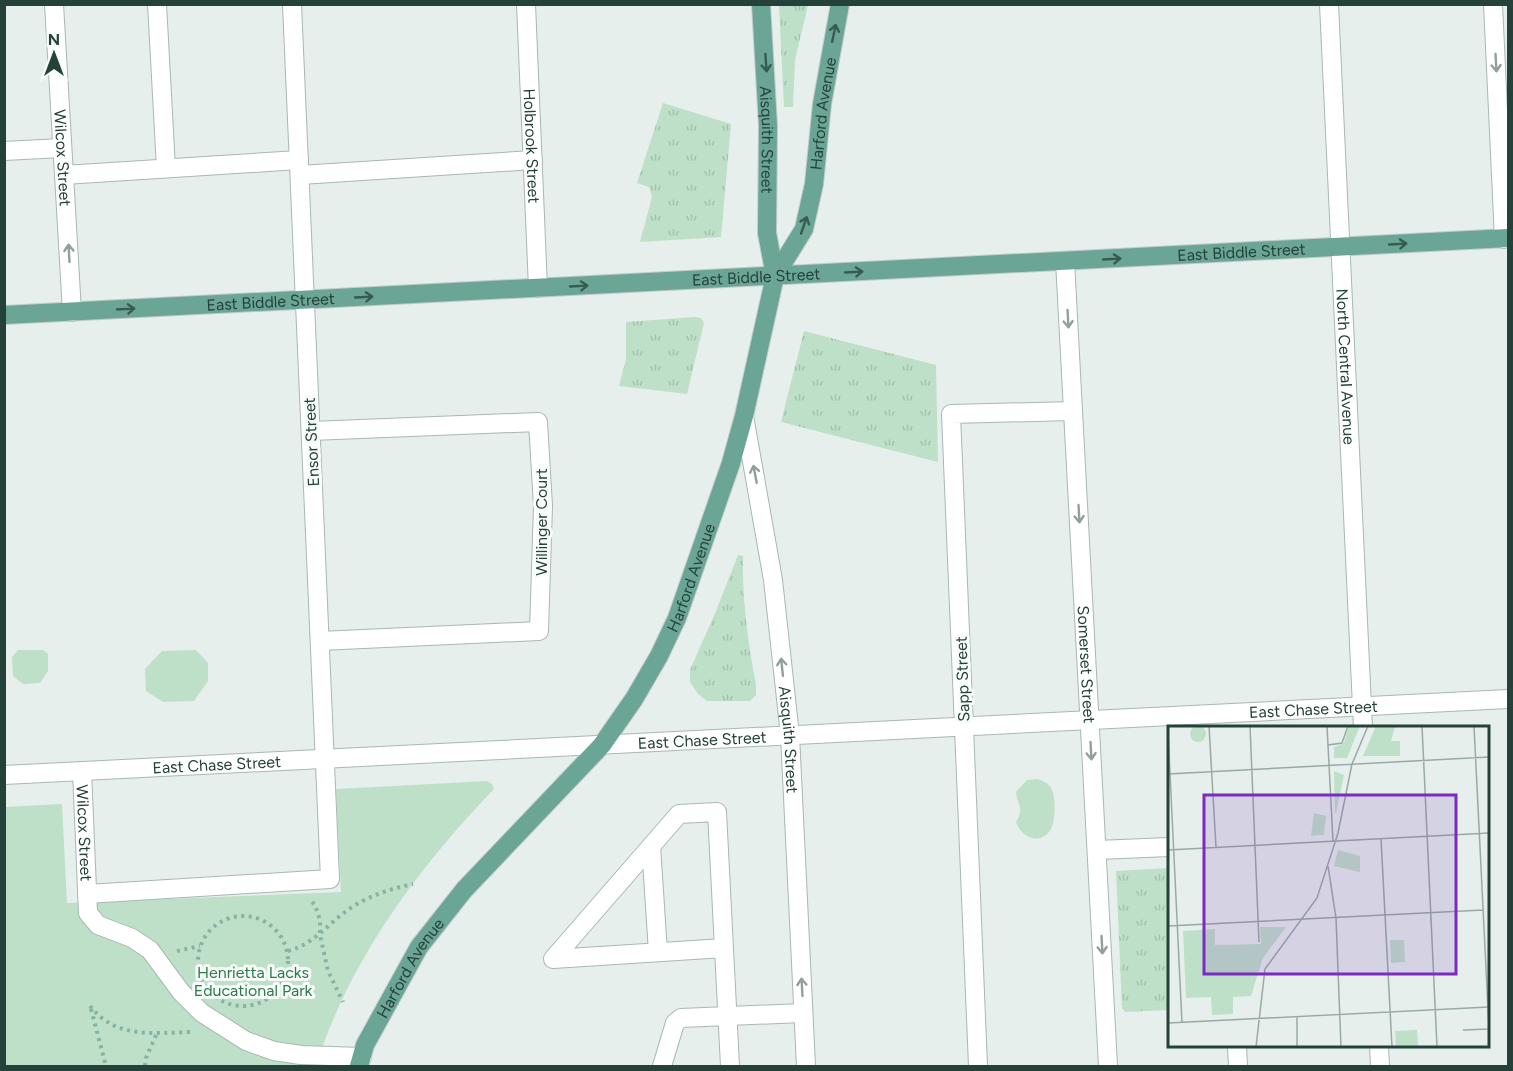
<svg xmlns="http://www.w3.org/2000/svg" width="1513" height="1071" font-family="Figtree,sans-serif">
  <defs>
    <pattern id="grass-tufts" width="24" height="20" patternUnits="userSpaceOnUse" patternTransform="scale(1.5)"><rect width="24" height="20" fill="#bfe0c8"/><path d="M3 7l-1-3M5 7V3M7 7l1-3M15 17l-1-3M17 17v-4M19 17l1-3" fill="none" stroke="#a4c1ad"/></pattern>
  </defs>
  <rect width="100%" height="100%" fill="#e6efeb"/>
  <g fill="url(#grass-tufts)">
    <path d="M779,5H808L795,60L793,107H784Z"/>
    <path d="M663,103L731,124L721,237L640,242L652,197L649,187L637,183Z"/>
    <path d="M695,317L701,318L704,323L687,394L619,386L626,359V322Z"/>
    <path d="M804,331L936,365L938,462L781,422Z"/>
    <path d="M738,555L743,556C742,600 748,642 756,685V695L750,701H707L698,694L690,682V670L716,611Z"/>
    <path d="M1169,868V1010L1125,1012L1122,1008L1116,871Z"/>
  </g>
  <g fill="#bfe0c8">
    <path d="M18,650H43L48,654V671L40,683L23,684L13,676L12,657Z"/>
    <path d="M196,650L208,663V681L194,701L163,702L146,691L145,669L162,651Z"/>
    <path d="M1037,779C1044,781 1049,783 1052,790C1056,799 1056,824 1049,832C1038,845 1021,837 1016,822C1025,808 1017,805 1016,792L1027,780Z"/>
    <path d="M487,781L492,784L494,789C418,868 349,961 316,1066H5V807L62,804L67,903L341,892L336,789Z"/>
  </g>
  <g fill="none" stroke-linecap="round" stroke-linejoin="round">
    <g stroke="#a8b8b2" stroke-width="20">
      <g id="minor">
        <path id="s1" d="M54,4L72,312"/>
        <path d="M157,4L166,168"/>
        <path id="s2" d="M526,4L538,288"/>
        <path id="s3" d="M1329,4L1363,728"/>
        <path d="M1493,4L1504,239"/>
        <path d="M4,151L62,148"/>
        <path d="M64,175L299,160"/>
        <path d="M300,175L533,160"/>
        <path id="s4" d="M1065,261L1108,1066"/>
        <path id="s5" d="M744,416L773,580L790,735L806,1066"/>
        <path d="M311,431L538,422L543,506L539,631L320,641"/>
        <path id="s6" d="M82,771L88,913L98,925L132,938L150,950L181,992L202,1013L246,1041L274,1051L301,1055L362,1057"/>
        <path id="s7" d="M4,775L1508,699"/>
        <path d="M651,846L658,952"/>
        <path d="M1097,850L1170,847"/>
        <path d="M87,894L330,879L292,4"/>
        <path d="M724,948L553,959L679,814L717,812L730,1066"/>
        <path d="M1237,1046L1238,1066"/>
        <path d="M1379,1046L1380,1066"/>
        <path d="M662,1066L675,1023L681,1018L803,1013"/>
        <path d="M978,1066L951,414L1073,411"/>
      </g>
    </g>
    <g stroke="#c2cac8" stroke-width="20">
      <g id="major">
        <path id="s8" d="M761,4L768,126L767,233L775,276"/>
        <path id="s9" d="M4,315L1508,238"/>
        <path id="s10" d="M359,1066L365,1045L419,947L464,890L602,745L634,699L659,656L677,618L731,463L744,416L775,276L804,229L814,184L822,104L840,4"/>
      </g>
    </g>
    <g stroke="#86b3a5" stroke-width="4" stroke-dasharray="3 4.5" stroke-linecap="butt">
      <path d="M312,902L315,905L320,920V935L328,971L343,1002"/>
      <circle cx="243" cy="961" r="45"/>
      <path d="M177,951L200,946"/>
      <path d="M288,951C312,945 326,926 345,912C365,897 389,889 413,884"/>
      <path d="M90,1006C116,1039 152,1033 190,1032"/>
      <path d="M91,1009L106,1066"/>
      <path d="M145,1066L146,1058L157,1033"/>
    </g>
    <use href="#minor" stroke="#fff" stroke-width="18"/>
    <use href="#major" stroke="#6aa596" stroke-width="18"/>
  </g>
  <defs><path id="oneway-shaft" d="M-6 0H5M1.5-3L5.5 0L1.5 3" fill="none" stroke-width="1.6" stroke-linecap="round" stroke-linejoin="round" transform="scale(1.5)"/></defs>
  <g stroke="#365b51">
    <use href="#oneway-shaft" transform="translate(834 33) rotate(-78)"/>
    <use href="#oneway-shaft" transform="translate(766 63) rotate(86)"/>
    <use href="#oneway-shaft" transform="translate(804 225) rotate(-71)"/>
    <use href="#oneway-shaft" transform="translate(1398 244) rotate(-3)"/>
    <use href="#oneway-shaft" transform="translate(1112 259) rotate(-3)"/>
    <use href="#oneway-shaft" transform="translate(854 272) rotate(-3)"/>
    <use href="#oneway-shaft" transform="translate(579 286) rotate(-3)"/>
    <use href="#oneway-shaft" transform="translate(364 297) rotate(-3)"/>
    <use href="#oneway-shaft" transform="translate(126 309) rotate(-3)"/>
  </g>
  <g stroke="#92a09c">
    <use href="#oneway-shaft" transform="translate(1496 63) rotate(87)"/>
    <use href="#oneway-shaft" transform="translate(69 253) rotate(-93)"/>
    <use href="#oneway-shaft" transform="translate(1068 319) rotate(87)"/>
    <use href="#oneway-shaft" transform="translate(755 474) rotate(-101)"/>
    <use href="#oneway-shaft" transform="translate(1079 514) rotate(87)"/>
    <use href="#oneway-shaft" transform="translate(782 667) rotate(-96)"/>
    <use href="#oneway-shaft" transform="translate(1091 751) rotate(87)"/>
    <use href="#oneway-shaft" transform="translate(1102 945) rotate(87)"/>
    <use href="#oneway-shaft" transform="translate(802 987) rotate(-93)"/>
  </g>
  <g text-anchor="middle" stroke-width="6" stroke-linejoin="round" paint-order="stroke">
    <g font-size="16" fill="#24423a" stroke="#f7fbf9">
      <text dy="6" stroke="none"><textPath href="#s10" startOffset="1083">Harford Avenue</textPath></text>
      <text dy="6" stroke="none"><textPath href="#s8" startOffset="136">Aisquith Street</textPath></text>
      <text dy="6" stroke="none"><textPath href="#s2" startOffset="142">Holbrook Street</textPath></text>
      <text dy="6" stroke="none"><textPath href="#s1" startOffset="154">Wilcox Street</textPath></text>
      <text dy="6" stroke="none"><textPath href="#s9" startOffset="1239">East Biddle Street</textPath></text>
      <text dy="6" stroke="none"><textPath href="#s9" startOffset="753">East Biddle Street</textPath></text>
      <text dy="6" stroke="none"><textPath href="#s9" startOffset="267">East Biddle Street</textPath></text>
      <text dy="6" stroke="none"><textPath href="#s3" startOffset="363">North Central Avenue</textPath></text>
      <text transform="translate(311 442) rotate(-93)" y="6">Ensor Street</text>
      <text transform="translate(541 522) rotate(-90)" y="6">Willinger Court</text>
      <text dy="6" stroke="none"><textPath href="#s10" startOffset="597">Harford Avenue</textPath></text>
      <text dy="6" stroke="none"><textPath href="#s4" startOffset="404">Somerset Street</textPath></text>
      <text transform="translate(962 679) rotate(-92)" y="6">Sapp Street</text>
      <text dy="6" stroke="none"><textPath href="#s7" startOffset="1311">East Chase Street</textPath></text>
      <text dy="6" stroke="none"><textPath href="#s7" startOffset="699">East Chase Street</textPath></text>
      <text dy="6" stroke="none"><textPath href="#s5" startOffset="327">Aisquith Street</textPath></text>
      <text dy="6" stroke="none"><textPath href="#s7" startOffset="213">East Chase Street</textPath></text>
      <text dy="6" stroke="none"><textPath href="#s6" startOffset="62">Wilcox Street</textPath></text>
      <text dy="6" stroke="none"><textPath href="#s10" startOffset="111">Harford Avenue</textPath></text>
    </g>
    <g font-size="16" fill="#2d7a4b" stroke="#f7fbf9">
      <text x="253" y="978">Henrietta Lacks<tspan x="253" dy="18">Educational Park</tspan></text>
    </g>
  </g>
  <g transform="translate(1168 726)">
    <rect width="321" height="321" fill="#e6efeb"/>
    <path d="M181,0H192L179,32H166V21L176,17ZM208,0H227L223,15H232V30H195ZM22 8a8 8 0 1 1 16 0a8 8 0 1 1-16 0ZM166,45L176,49L168,87H167ZM146,87L158,90L156,109L143,110ZM170,124L192,130V146L166,140ZM222,214H236L237,236L223,237ZM249,304L250,321H228L227,305Z" fill="#bfe0c8"/>
    <path d="M92,201H118L95,232L83,270L65,271V288L44,289L43,271L18,272L15,205L47,203V219L93,218Z" fill="#bfe0c8"/>
    <path fill="none" stroke="#98aaa4" stroke-width="1.5" d="M41,0L48,121M82,0L91,216M159,0L165,115M254,0L269,321M306,0L321,303M0,6L14,297M160,19L174,17L180,0M0,48L321,31M213,113L224,321M0,124L321,107M160,140L168,192L173,321M0,200L315,184M129,291V321M0,297L321,281M295,304L321,303M88,321L97,243L149,172L170,107L184,38L200,0"/>
    <path fill="#7b2cbf" fill-opacity="0.15" stroke="#7b2cbf" stroke-width="3" d="M36,69H288V248H36Z"/>
    <rect width="321" height="321" fill="none" stroke="#24423a" stroke-width="3"/>
  </g>
  <rect width="1513" height="1071" fill="none" stroke="#24423a" stroke-width="12"/>
  <g transform="translate(54 54)" stroke="#f7fbf9" stroke-width="4.5" paint-order="stroke">
  <path d="M0-4.5L10 22L0 15L-10 22Z" fill="#24423a"/>
  <text y="-9" font-size="16" font-weight="bold" text-anchor="middle" fill="#24423a">N</text>
  </g>
</svg>
